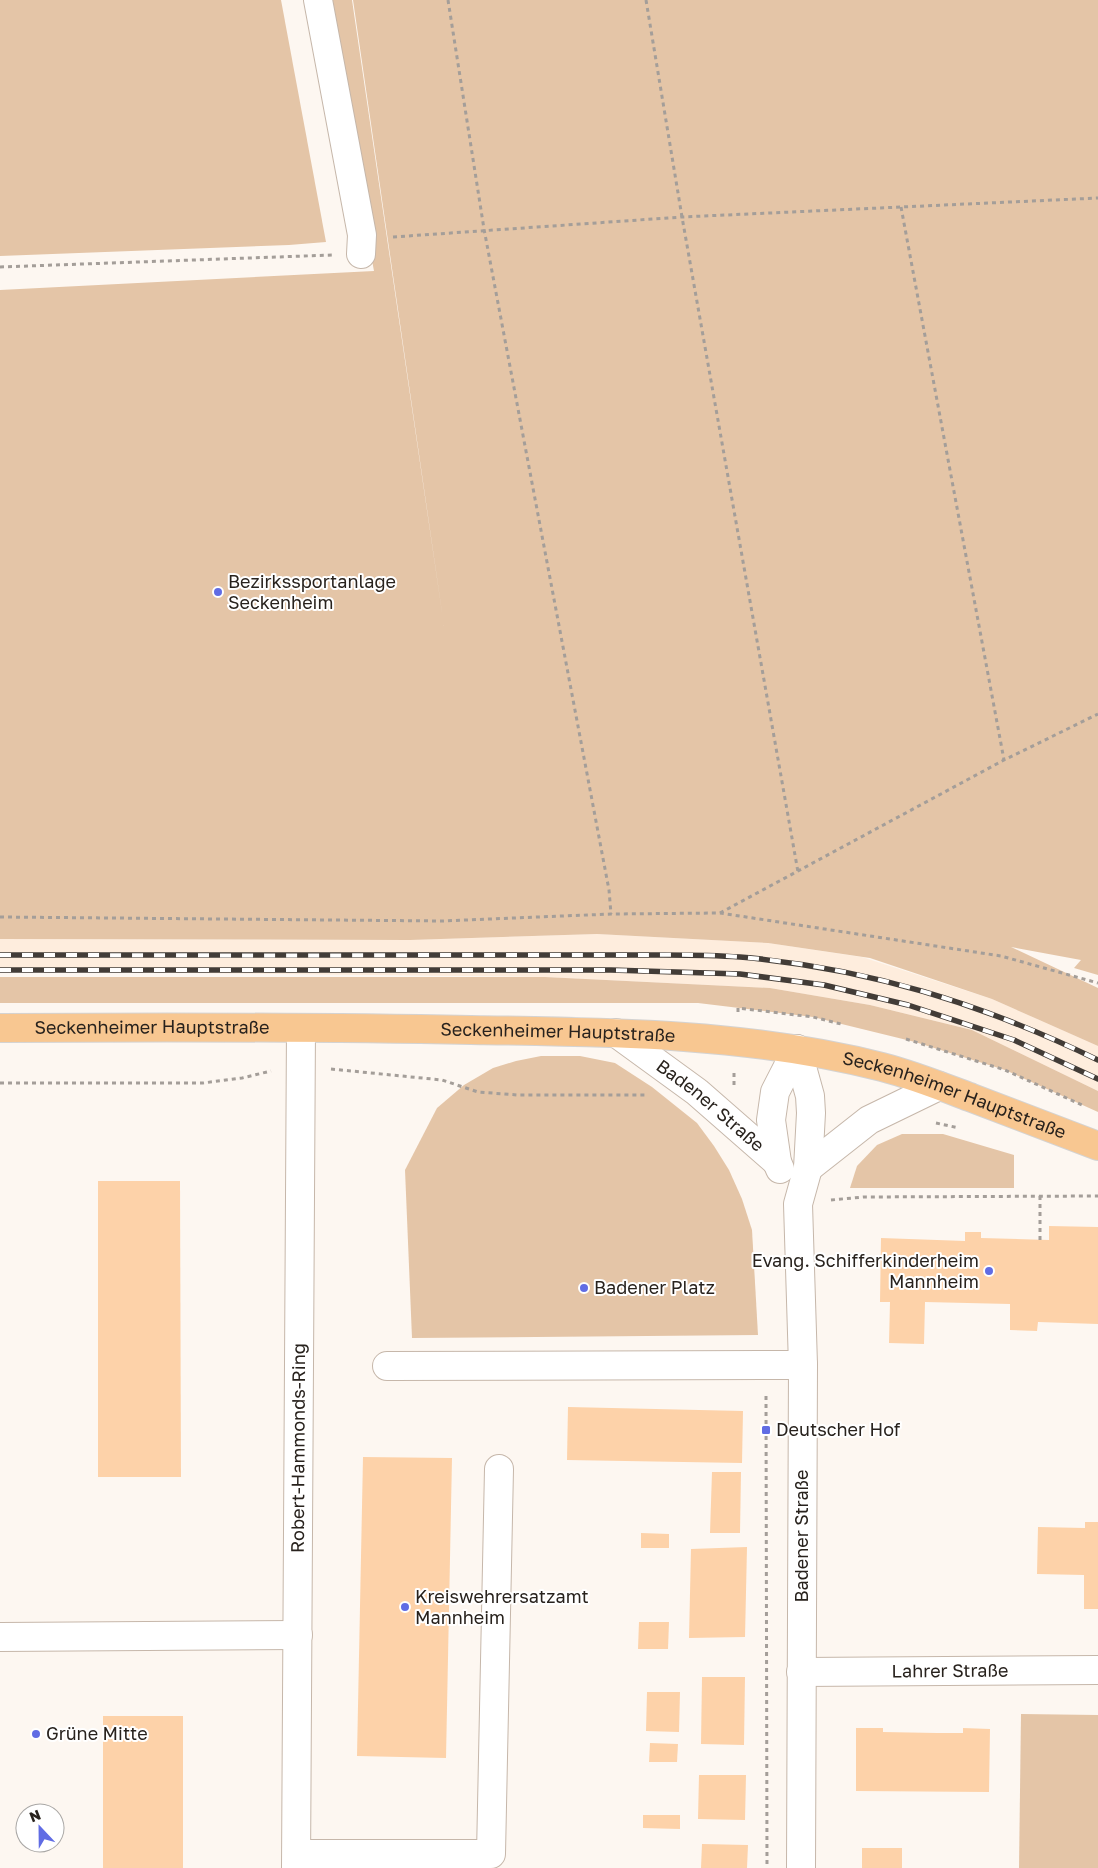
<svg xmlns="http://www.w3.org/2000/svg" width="1098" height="1868" font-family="'Golos Text',sans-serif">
  <rect width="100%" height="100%" fill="#fdf7f1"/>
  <path fill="#feeddd" d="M597,934L768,943L862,957L992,999L1098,1046V1091L972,1030L870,1005L770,988L545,977L0,971V939L410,940Z"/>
  <g fill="#e4c5a7">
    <path d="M0,0H281L326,242L289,245L0,256Z"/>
    <path d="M324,0H352L444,626L353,0H1098V975L1074,968L1081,960L1011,947L1098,988V1046L992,999L870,958L768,943L597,934L410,940L0,939V290L374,271Z"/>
    <path d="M0,977H545L770,988L870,1005L972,1030L1098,1091V1112L1005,1070L915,1042L813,1017L698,1003H0Z"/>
    <path d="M541,1056H580L615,1063L652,1087L697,1123L714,1146L729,1170L742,1199L752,1230L758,1335L412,1338L405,1170L437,1108L464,1085L493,1068L516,1061Z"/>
    <path d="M902,1134H943L1014,1155V1188H850L857,1166L877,1145Z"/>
    <path d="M1021,1714L1098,1715V1868H1019Z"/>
  </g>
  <g fill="#fdd2a9">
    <path d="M98,1181H180L181,1477H98Z"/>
    <path d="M1049,1226L1098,1227V1324L1038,1322L1037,1331L1010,1330V1304L925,1302L924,1344L889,1343L890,1302H880L881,1238L965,1241V1232H981V1238L1049,1240Z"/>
    <path d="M568,1407L743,1411L742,1463L567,1460Z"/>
    <path d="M363,1457L452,1458L446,1758L357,1756Z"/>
    <path d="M712,1472H741L740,1533H710Z"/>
    <path d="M1085,1522H1098V1609H1084V1575L1037,1574L1038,1527L1085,1528Z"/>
    <path d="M641,1533L669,1534V1548H641Z"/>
    <path d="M747,1547L745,1637L689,1638L691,1549Z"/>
    <path d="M639,1622H669L668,1649H638Z"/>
    <path d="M702,1677H745L744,1745L701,1744Z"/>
    <path d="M647,1692H680L679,1732L646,1731Z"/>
    <rect x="103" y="1716" width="80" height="152"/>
    <path d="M856,1728H883V1732L937,1733H963V1728L990,1729L989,1792L856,1791Z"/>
    <path d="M650,1743L678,1744L677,1762H649Z"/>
    <path d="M699,1775H746L745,1820L698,1819Z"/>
    <path d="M643,1815H680V1829L643,1828Z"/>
    <path d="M702,1844L748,1845L747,1868H701Z"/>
    <rect x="862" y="1848" width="40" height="20"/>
  </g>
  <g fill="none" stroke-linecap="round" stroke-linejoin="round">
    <g stroke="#c6b7aa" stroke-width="30">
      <g id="minor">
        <path d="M318,0L362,235L361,254"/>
        <path id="s1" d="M616,1033L697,1092L777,1162"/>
        <path d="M797,1049L810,1096L811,1113L808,1168L798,1204L803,1365L801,1868"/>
        <path d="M808,1168L869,1120L939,1086"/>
        <path d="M780,1169L777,1162L771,1120L775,1092L797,1049"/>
        <path d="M387,1366L803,1365"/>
        <path d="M0,1637L298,1635"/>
        <path id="s2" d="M801,1672L1098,1670"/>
        <path d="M297,1854H491L499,1469"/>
        <path id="s3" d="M296,1868L301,1028"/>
      </g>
    </g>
    <g stroke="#d4d3d2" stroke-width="30">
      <g id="major">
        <path id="s4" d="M0,1028C157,1027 314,1027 471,1030C608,1032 749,1033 882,1067C913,1075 943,1087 972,1098C1014,1114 1056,1130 1098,1146"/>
      </g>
    </g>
    <g stroke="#a49e99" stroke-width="3" stroke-dasharray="4 4" stroke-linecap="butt">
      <path d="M448,0L484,229L609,890L611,914"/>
      <path d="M646,0L682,217L798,872"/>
      <path d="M901,207L1004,760"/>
      <path d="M393,237L682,217L1098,198"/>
      <path d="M0,267L332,255"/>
      <path d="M720,913L1004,760L1098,714"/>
      <path d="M0,917L442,921L611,914L720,913L1001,956L1098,983"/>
      <path d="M738,1012V1008L813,1017L841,1024"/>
      <path d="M906,1039L1005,1070L1082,1105"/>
      <path d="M331,1069L442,1080L478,1092L518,1095H648"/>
      <path d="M0,1083H203L242,1078L271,1071"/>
      <path d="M734,1085V1071"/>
      <path d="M936,1123L959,1128"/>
      <path d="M1040,1196V1240"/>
      <path d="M831,1200L863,1197L1098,1196"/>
      <path d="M766,1396L767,1868"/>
    </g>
    <use href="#minor" stroke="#fff" stroke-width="28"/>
    <use href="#major" stroke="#f8c791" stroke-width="28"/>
    <g stroke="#423c37" stroke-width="5.5">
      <g id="rail">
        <path d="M0,955C144,955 288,956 431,955C497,955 562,955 628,955C665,955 702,954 740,957C868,968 983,1004 1098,1060"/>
        <path d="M0,970H611L740,974L824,985L908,1005L1014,1040L1098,1079"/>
      </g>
    </g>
    <use href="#rail" stroke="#fff" stroke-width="4" stroke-dasharray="11" stroke-linecap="butt"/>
  </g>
  <g fill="#606ce4" stroke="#fff" stroke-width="2">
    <circle cx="218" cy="592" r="5"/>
    <circle cx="989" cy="1271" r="5"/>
    <circle cx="584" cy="1288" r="5"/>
    <rect x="761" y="1425" width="10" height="10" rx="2.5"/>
    <circle cx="405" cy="1607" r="5"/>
    <circle cx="36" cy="1734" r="5"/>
  </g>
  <g text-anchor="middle" stroke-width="4" stroke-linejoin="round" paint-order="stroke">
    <g font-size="18" fill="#28221d" stroke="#fff" text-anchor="start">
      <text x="228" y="588">Bezirkssportanlage<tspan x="228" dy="21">Seckenheim</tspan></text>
      <text x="979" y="1267" text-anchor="end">Evang. Schifferkinderheim<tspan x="979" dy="21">Mannheim</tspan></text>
      <text x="594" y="1294">Badener Platz</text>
      <text x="776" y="1436">Deutscher Hof</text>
      <text x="415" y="1603">Kreiswehrersatzamt<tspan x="415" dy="21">Mannheim</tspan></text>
      <text x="46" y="1740">Grüne Mitte</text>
    </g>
    <g font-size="18" fill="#28221d" stroke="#fff">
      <text dy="6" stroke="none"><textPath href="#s4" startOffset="152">Seckenheimer Hauptstraße</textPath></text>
      <text dy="6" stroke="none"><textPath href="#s4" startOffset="558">Seckenheimer Hauptstraße</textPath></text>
      <text dy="6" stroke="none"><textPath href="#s4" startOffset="962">Seckenheimer Hauptstraße</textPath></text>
      <text dy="6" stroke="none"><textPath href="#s1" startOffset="119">Badener Straße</textPath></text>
      <text dy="6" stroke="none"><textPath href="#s3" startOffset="420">Robert-Hammonds-Ring</textPath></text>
      <text transform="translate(802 1536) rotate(-90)" y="6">Badener Straße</text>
      <text dy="6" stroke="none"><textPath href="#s2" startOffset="149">Lahrer Straße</textPath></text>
    </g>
  </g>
  <g transform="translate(40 1828) rotate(338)"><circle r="24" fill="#ffffff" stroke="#a9a7a5"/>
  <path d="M0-4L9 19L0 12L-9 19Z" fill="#606ce4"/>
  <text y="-8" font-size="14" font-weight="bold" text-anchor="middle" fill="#28221d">N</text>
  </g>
</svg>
